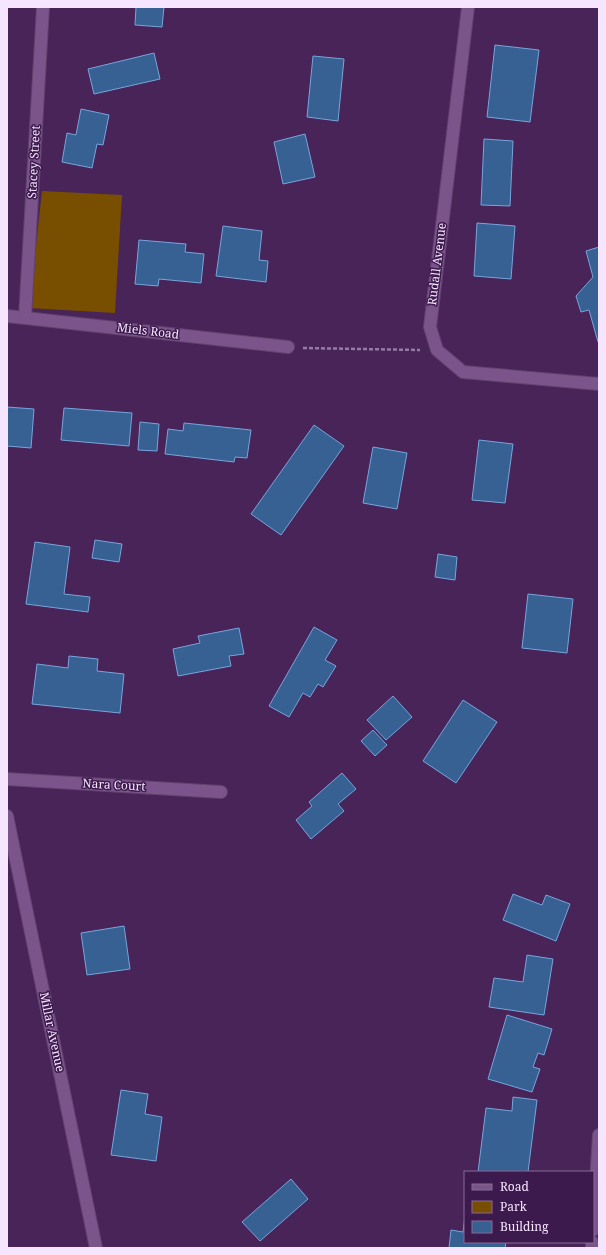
<svg xmlns="http://www.w3.org/2000/svg" width="606" height="1255" font-family="'Noto Serif',serif">
  <rect width="100%" height="100%" fill="#482458"/>
  <path fill="#784e00" d="M42,191L122,195L115,313L29,308Z"/>
  <g fill="#376093" stroke="#78a5dd">
    <path d="M136,7H164L162,27L135,25Z"/>
    <path d="M495,45L539,50L530,122L487,117Z"/>
    <path d="M154,53L160,79L94,94L88,69Z"/>
    <path d="M313,56L344,59L338,121L307,117Z"/>
    <path d="M81,109L109,115L103,145L97,144L92,168L62,162L67,133L76,135Z"/>
    <path d="M305,134L315,177L283,184L274,142Z"/>
    <path d="M484,139L513,141L510,206L481,205Z"/>
    <path d="M477,223L515,226L511,279L474,276Z"/>
    <path d="M223,226L262,231L259,260L268,261L266,282L216,276Z"/>
    <path d="M139,240L186,244L185,252L204,254L201,283L159,279L158,286L135,284Z"/>
    <path d="M599,247V341L598,342L589,310L581,312L576,296L593,277L586,251Z"/>
    <path d="M7,407L34,409L31,448L7,446Z"/>
    <path d="M64,408L132,413L129,446L61,440Z"/>
    <path d="M140,422L159,424L157,451L138,450Z"/>
    <path d="M184,423L251,430L247,458L235,457L234,462L165,454L168,429L183,431Z"/>
    <path d="M314,425L344,446L281,535L251,514Z"/>
    <path d="M479,440L513,444L505,503L472,500Z"/>
    <path d="M373,447L407,453L397,509L363,503Z"/>
    <path d="M95,540L122,544L119,562L92,558Z"/>
    <path d="M35,542L70,547L64,594L90,597L88,612L26,604Z"/>
    <path d="M438,554L457,557L455,580L435,577Z"/>
    <path d="M528,594L573,599L567,653L522,648Z"/>
    <path d="M314,627L337,640L325,660L336,666L323,687L318,684L310,697L303,693L289,717L269,706Z"/>
    <path d="M239,628L244,654L229,656L231,666L178,676L173,649L200,643L198,636Z"/>
    <path d="M69,656L98,659L97,671L124,674L120,713L32,704L37,664L68,668Z"/>
    <path d="M393,696L412,717L386,740L367,720Z"/>
    <path d="M463,700L497,722L456,783L423,761Z"/>
    <path d="M373,730L387,745L375,756L361,741Z"/>
    <path d="M342,773L356,789L338,804L344,811L311,839L296,820L312,806L309,802Z"/>
    <path d="M513,894L542,905L546,895L570,904L556,941L503,920Z"/>
    <path d="M124,926L130,969L87,975L81,933Z"/>
    <path d="M527,955L553,959L544,1015L489,1007L494,978L523,982Z"/>
    <path d="M507,1015L552,1029L544,1055L538,1053L533,1067L540,1069L532,1092L488,1079Z"/>
    <path d="M121,1090L148,1094L145,1114L162,1117L156,1161L111,1155Z"/>
    <path d="M513,1097L537,1100L528,1172H478L486,1108L512,1111Z"/>
    <path d="M291,1179L308,1199L260,1241L242,1222Z"/>
    <path d="M465,1216V1242H506L505,1248H449L451,1230L463,1232Z"/>
  </g>
  <g fill="none" stroke-linecap="round" stroke-linejoin="round">
    <g stroke="#62426e" stroke-width="14">
      <g id="minor">
        <path d="M468,7L430,327L437,350L463,372L599,384"/>
        <path d="M7,316L288,347"/>
        <path d="M25,317L43,7"/>
        <path d="M7,779L221,792"/>
        <path d="M7,816L96,1248"/>
        <path d="M593,1230L599,1135"/>
        <path d="M592,1248V1242"/>
      </g>
    </g>
    <path stroke="#967ba3" stroke-width="2.5" stroke-dasharray="4 2" stroke-linecap="butt" d="M303,348L420,350"/>
    <use href="#minor" stroke="#7a548b" stroke-width="12"/>
  </g>
  <g text-anchor="middle" stroke-width="3" stroke-linejoin="round" paint-order="stroke">
    <g font-size="12" fill="#f6e5fe" stroke="#3d1a4d">
      <text transform="translate(34 162) rotate(-87)" y="4">Stacey Street</text>
      <text transform="translate(437 264) rotate(-83)" y="4">Rudall Avenue</text>
      <text transform="translate(148 331) rotate(7)" y="4">Miels Road</text>
      <text transform="translate(114 785) rotate(3)" y="4">Nara Court</text>
      <text transform="translate(52 1032) rotate(78)" y="4">Millar Avenue</text>
    </g>
  </g>
  <rect width="606" height="1255" fill="none" stroke="#f6e5fe" stroke-width="16"/>
  <rect x="464" y="1171" width="130" height="72" fill="#3d1a4d" stroke="#876b94"/>
  <rect x="472" y="1184" width="20" height="6" fill="#7a548b" stroke="#876b94"/>
  <text x="500" y="1191" font-size="12" fill="#f6e5fe">Road</text>
  <rect x="472" y="1201" width="20" height="12" fill="#784e00" stroke="#876b94"/>
  <text x="500" y="1211" font-size="12" fill="#f6e5fe">Park</text>
  <rect x="472" y="1221" width="20" height="12" fill="#376093" stroke="#876b94"/>
  <text x="500" y="1231" font-size="12" fill="#f6e5fe">Building</text>
</svg>
